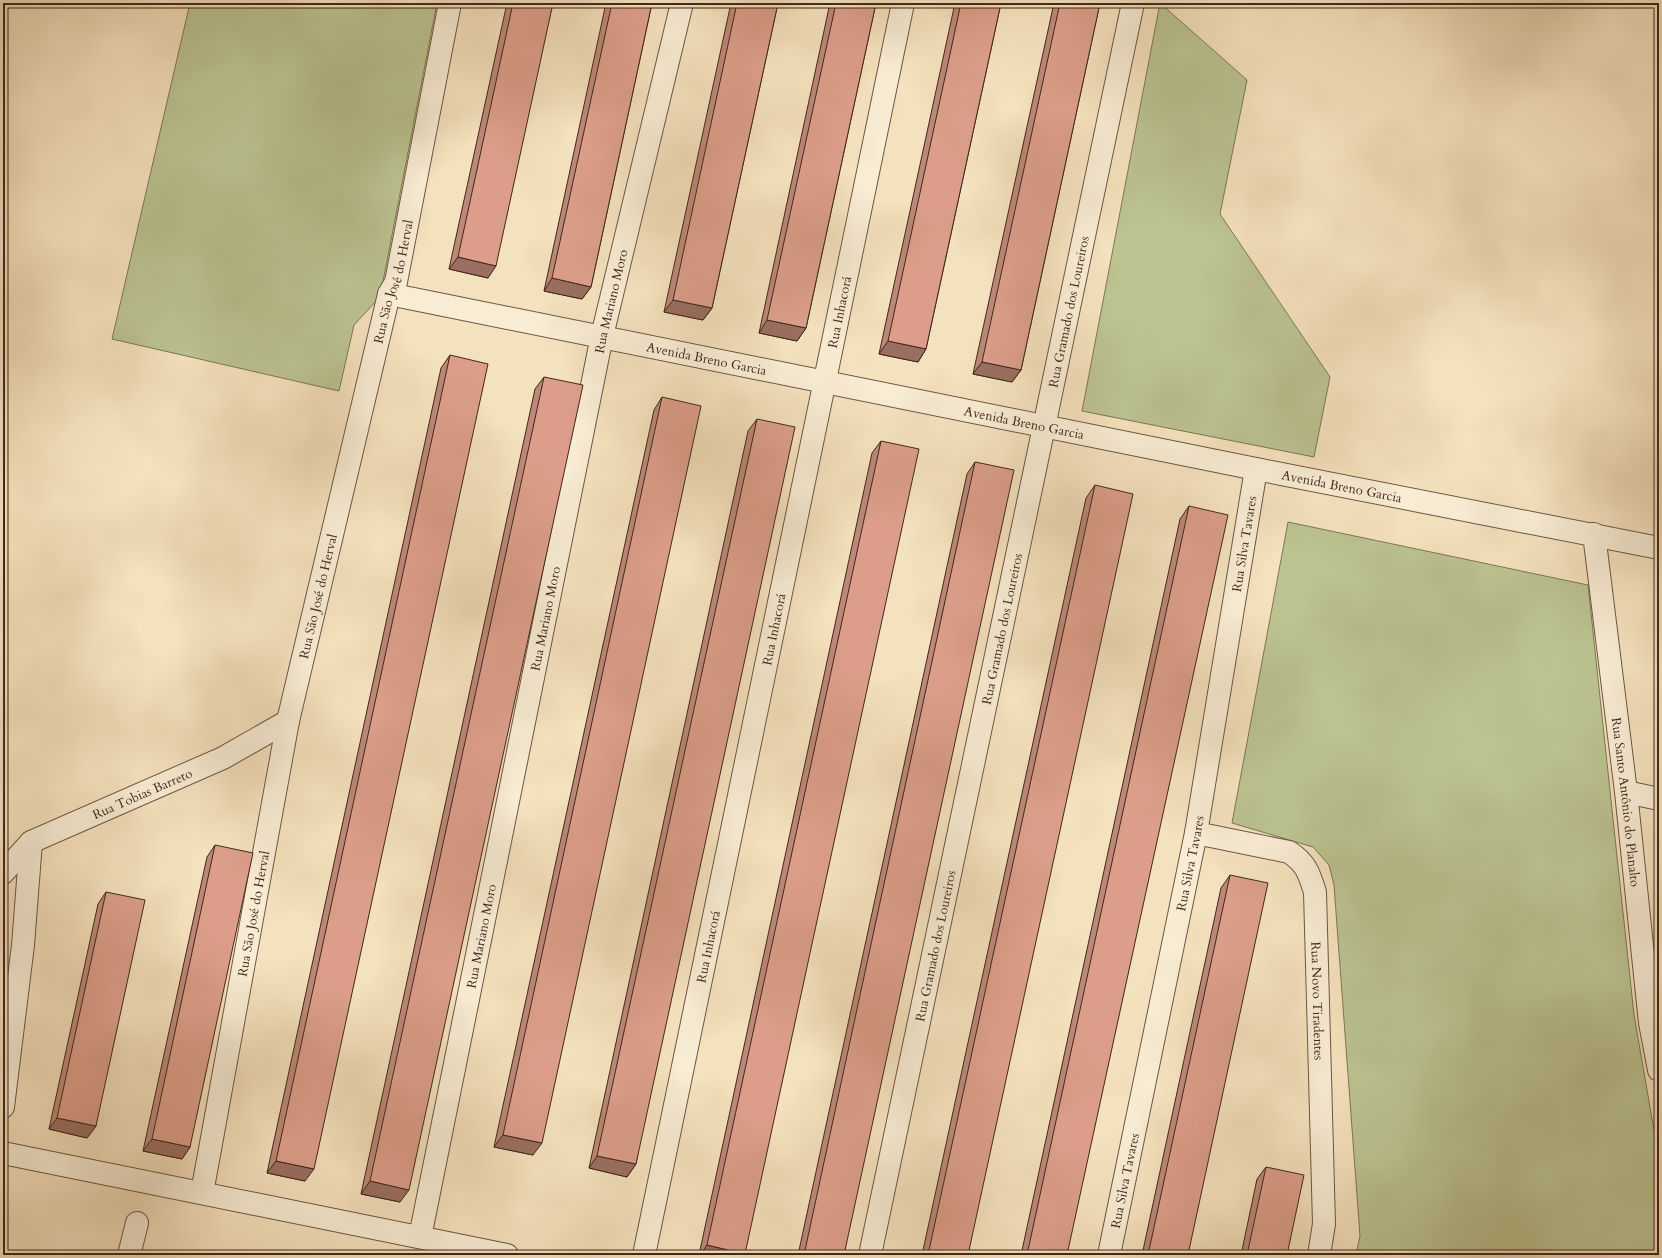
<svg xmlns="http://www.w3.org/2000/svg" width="1662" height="1258" font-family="Cardo,serif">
  <rect width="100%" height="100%" fill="#f4e1bd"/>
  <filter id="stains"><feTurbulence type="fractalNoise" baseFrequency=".005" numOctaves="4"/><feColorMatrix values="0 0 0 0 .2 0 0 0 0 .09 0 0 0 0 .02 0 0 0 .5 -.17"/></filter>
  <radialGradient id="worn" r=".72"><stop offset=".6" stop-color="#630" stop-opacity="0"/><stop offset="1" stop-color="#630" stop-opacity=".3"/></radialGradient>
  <g fill="#bbc391" stroke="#7e7656">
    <path d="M190,3H437L380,297L354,325L339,391L112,339Z"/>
    <path d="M1160,3L1247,80L1220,214L1330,377L1314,457L1082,411Z"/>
    <path d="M1288,522L1588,585L1634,1015L1659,1159V1255H1356L1360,1236L1334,885L1329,865L1313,847L1232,823Z"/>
  </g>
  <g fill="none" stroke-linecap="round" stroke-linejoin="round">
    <g stroke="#6e5644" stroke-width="24">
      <g id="minor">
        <path id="s1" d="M389,294L1256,469L1659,548"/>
        <path id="s2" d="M1594,534L1626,792L1650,1023L1659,1070"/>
        <path d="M1626,792L1659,799"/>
        <path id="s3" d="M1196,833L1289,852C1306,863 1309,873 1315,892L1324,1224L1319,1255"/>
        <path id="s4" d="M3,873L31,842L223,758L288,721"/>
        <path d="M3,1107L23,945L31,842"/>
        <path d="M3,1153L507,1255"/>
        <path id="s5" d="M202,1193L288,721L389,294L396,282L450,3"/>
        <path id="s6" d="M420,1237L602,336L682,3"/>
        <path d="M129,1255L137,1223"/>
        <path id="s7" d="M644,1255L903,3"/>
        <path id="s8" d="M870,1255L1133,3"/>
        <path id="s9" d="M1109,1255L1196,833L1256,469"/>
      </g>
    </g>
    <use href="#minor" stroke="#f8ecd4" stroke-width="22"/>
  </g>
  <g fill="#bd8877" stroke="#41281c">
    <path d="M507,3H553L488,278L449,269Z"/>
    <path d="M606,3H652L591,287L582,299L544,291Z"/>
    <path d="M731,3H778L712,308L703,320L664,312Z"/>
    <path d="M830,3H876L806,328L797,341L759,333Z"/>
    <path d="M955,3H1001L926,349L918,362L879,354Z"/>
    <path d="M1054,3H1100L1021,370L1012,382L973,374Z"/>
    <path d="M450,355L305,1181L267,1173L441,368Z"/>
    <path d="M544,377L400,1202L361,1194L535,389Z"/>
    <path d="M662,397L533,1155L494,1147L654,410Z"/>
    <path d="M757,419L636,1164L627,1177L589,1168L748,431Z"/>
    <path d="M881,441L744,1255H699L872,453Z"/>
    <path d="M975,462L844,1255H798L967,474Z"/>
    <path d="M1095,485L968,1255H922L1086,498Z"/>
    <path d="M1189,506L1067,1255H1021L1180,519Z"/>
    <path d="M215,845L190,1147L182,1159L143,1151L207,857Z"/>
    <path d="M1230,875L1188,1255H1142L1221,888Z"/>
    <path d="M106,892L96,1126L87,1138L49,1129L98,904Z"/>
    <path d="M1266,1167L1287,1255H1241L1257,1179Z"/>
  </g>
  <g fill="#9a6f61" stroke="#41281c">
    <path d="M458,257L496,266L488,278L449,269Z"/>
    <path d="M552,278L591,287L582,299L544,291Z"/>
    <path d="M673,300L712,308L703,320L664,312Z"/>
    <path d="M767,320L806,328L797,341L759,333Z"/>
    <path d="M888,341L926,349L918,362L879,354Z"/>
    <path d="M982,362L1021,370L1012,382L973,374Z"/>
    <path d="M57,1118L96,1126L87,1138L49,1129Z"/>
    <path d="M503,1135L542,1143L533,1155L494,1147Z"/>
    <path d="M152,1139L190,1147L182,1159L143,1151Z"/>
    <path d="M597,1156L636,1164L627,1177L589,1168Z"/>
    <path d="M276,1161L314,1169L305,1181L267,1173Z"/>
    <path d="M370,1181L409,1190L400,1202L361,1194Z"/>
    <path d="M707,1245L745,1254L744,1255H700Z"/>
  </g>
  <g fill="#dc9e8a" stroke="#41281c">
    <path d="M513,3H553L496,266L458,257Z"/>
    <path d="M612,3H652L591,287L552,278Z"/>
    <path d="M737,3H778L712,308L673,300Z"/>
    <path d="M836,3H876L806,328L767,320Z"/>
    <path d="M961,3H1001L926,349L888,341Z"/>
    <path d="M1060,3H1100L1021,370L982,362Z"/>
    <path d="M450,355L488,364L314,1169L276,1161Z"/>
    <path d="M544,377L583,385L409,1190L370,1181Z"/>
    <path d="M662,397L701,406L542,1143L503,1135Z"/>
    <path d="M757,419L795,427L636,1164L597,1156Z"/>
    <path d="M881,441L919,449L745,1254L707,1245Z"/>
    <path d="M975,462L1014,470L844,1255H804Z"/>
    <path d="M1095,485L1133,494L968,1255H928Z"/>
    <path d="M1189,506L1228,515L1067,1255H1027Z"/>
    <path d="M215,845L253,853L190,1147L152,1139Z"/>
    <path d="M1230,875L1268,883L1188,1255H1148Z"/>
    <path d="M106,892L145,900L96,1126L57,1118Z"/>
    <path d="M1266,1167L1304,1175L1287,1255H1247Z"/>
  </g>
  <g text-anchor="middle" stroke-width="4" stroke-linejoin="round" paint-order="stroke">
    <g font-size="13" fill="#41281c" stroke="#f8ecd4">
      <text dy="5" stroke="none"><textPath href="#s5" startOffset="932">Rua São José do Herval</textPath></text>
      <text dy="5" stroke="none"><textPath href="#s6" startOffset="955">Rua Mariano Moro</textPath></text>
      <text dy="5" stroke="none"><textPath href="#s7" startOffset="963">Rua Inhacorá</textPath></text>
      <text dy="5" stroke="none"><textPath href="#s8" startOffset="964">Rua Gramado dos Loureiros</textPath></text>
      <text dy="5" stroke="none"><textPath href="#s1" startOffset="324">Avenida Breno Garcia</textPath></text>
      <text dy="5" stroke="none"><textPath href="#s1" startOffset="648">Avenida Breno Garcia</textPath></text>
      <text dy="5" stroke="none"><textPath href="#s1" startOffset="972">Avenida Breno Garcia</textPath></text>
      <text dy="5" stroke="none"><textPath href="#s9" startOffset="724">Rua Silva Tavares</textPath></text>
      <text dy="5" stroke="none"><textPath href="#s5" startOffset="608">Rua São José do Herval</textPath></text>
      <text dy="5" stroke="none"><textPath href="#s6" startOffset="631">Rua Mariano Moro</textPath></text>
      <text dy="5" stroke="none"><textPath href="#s7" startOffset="639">Rua Inhacorá</textPath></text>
      <text dy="5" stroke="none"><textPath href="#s8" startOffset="640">Rua Gramado dos Loureiros</textPath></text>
      <text dy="5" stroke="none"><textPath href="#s4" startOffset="163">Rua Tobias Barreto</textPath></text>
      <text dy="5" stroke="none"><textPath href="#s2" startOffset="270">Rua Santo Antônio do Planalto</textPath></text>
      <text dy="5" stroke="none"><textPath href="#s9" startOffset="400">Rua Silva Tavares</textPath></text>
      <text dy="5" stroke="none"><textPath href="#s5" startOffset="284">Rua São José do Herval</textPath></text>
      <text dy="5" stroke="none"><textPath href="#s6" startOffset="307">Rua Mariano Moro</textPath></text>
      <text dy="5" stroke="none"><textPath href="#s7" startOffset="315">Rua Inhacorá</textPath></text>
      <text dy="5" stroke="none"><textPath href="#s8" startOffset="316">Rua Gramado dos Loureiros</textPath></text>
      <text dy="5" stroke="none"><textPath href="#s3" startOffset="253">Rua Novo Tiradentes</textPath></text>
      <text dy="5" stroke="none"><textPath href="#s9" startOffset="76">Rua Silva Tavares</textPath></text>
    </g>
  </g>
  <rect width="1662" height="1258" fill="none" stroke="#f4e1bd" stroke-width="16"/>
  <rect x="4" y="4" width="1654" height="1250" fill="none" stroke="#41281c" stroke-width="2"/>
  <rect x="8" y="8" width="1646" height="1242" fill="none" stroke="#41281c"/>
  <rect width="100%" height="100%" filter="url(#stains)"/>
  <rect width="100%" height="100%" fill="url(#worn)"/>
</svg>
